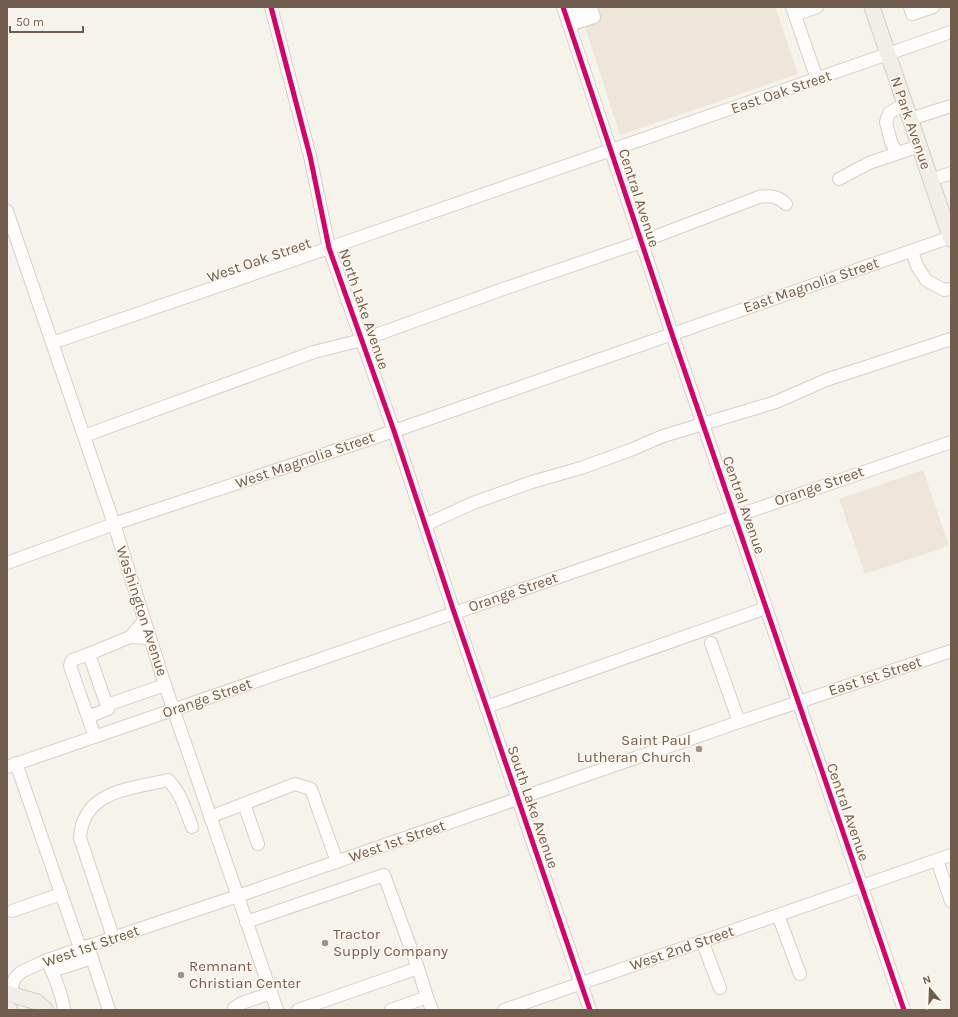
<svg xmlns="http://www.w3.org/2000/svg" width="958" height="1017" font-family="Karla,sans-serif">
  <rect width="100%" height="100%" fill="#f6f3eb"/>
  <g fill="#eee6d9">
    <path d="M593,7H775L798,74L620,135L580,11Z"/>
    <path d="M923,470L949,546L865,574L839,499Z"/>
  </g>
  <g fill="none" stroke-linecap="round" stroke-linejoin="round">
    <g stroke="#d5d0c9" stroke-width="14">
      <g id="minor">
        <path d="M271,7L310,156L329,248L394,431L454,612L590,1010"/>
        <path d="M563,7L672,334L904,1010"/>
        <path d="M792,7L817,79"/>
        <path d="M910,7L912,14L933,7"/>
        <path d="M795,15L817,7"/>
        <path d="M566,16L591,8L594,17L569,25"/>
        <path d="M910,119L951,106"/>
        <path d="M897,153L891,142L886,122L889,113L905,104"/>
        <path d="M839,179L869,163L919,146"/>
        <path d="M931,180L951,173"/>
        <path d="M7,211L114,524L165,685L277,1010"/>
        <path d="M912,251L917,266L926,280L944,290L951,289"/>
        <path d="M52,343L329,248L951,32"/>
        <path d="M84,436L314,352L362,340L506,288L641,242L759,197C770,195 778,196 786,204"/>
        <path d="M425,525L473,503L532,482L581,468L633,449L663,436L776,402L826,380L951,339"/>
        <path d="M7,563L114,524L394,431L951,237"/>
        <path d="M144,621L130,637L150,638"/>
        <path d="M711,643L739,722"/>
        <path d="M89,654L130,637"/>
        <path d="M107,705L165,685"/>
        <path d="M486,707L766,608"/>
        <path d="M88,717L108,709L89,654L72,660L70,666L95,737"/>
        <path d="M16,763L80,948"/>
        <path d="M7,767L951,442"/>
        <path d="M244,804L258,844"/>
        <path d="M210,817L295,784L311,789L337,862"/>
        <path d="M937,860L951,901"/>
        <path d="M12,911L61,894"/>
        <path d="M778,915L800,974"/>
        <path d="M246,922L384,875L418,968L298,1010"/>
        <path d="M113,937L80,838C83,790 131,789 168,780C181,793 186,811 192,827"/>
        <path d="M702,941L720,988"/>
        <path d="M88,946L109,1010"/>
        <path d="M47,960C54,975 62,993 64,1010"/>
        <path d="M52,971L92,958"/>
        <path d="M9,994L15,978L21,972L47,960L238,896L739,722L951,651"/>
        <path d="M427,997L432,1010"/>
        <path d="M234,1008L242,1003L271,993"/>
        <path d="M391,1010L427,997L418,968"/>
        <path d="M504,1010L951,855"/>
      </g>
    </g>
    <g stroke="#d4cec7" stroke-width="17">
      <g id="major">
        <path d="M872,7L951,239"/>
        <path d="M7,993L37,1002L46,1010"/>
        <path d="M7,1009L10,1010"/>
      </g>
    </g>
    <use href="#minor" stroke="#fefdfc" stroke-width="12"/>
    <use href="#major" stroke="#f1eee6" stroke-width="15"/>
    <g stroke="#fdf8ed" stroke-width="8">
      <g id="cycleway">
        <path d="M271,7L310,156L329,248L394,431L454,612L590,1010"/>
        <path d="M563,7L672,334L904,1010"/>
      </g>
    </g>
    <use href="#cycleway" stroke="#d6006c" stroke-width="5"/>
  </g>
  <g fill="#a09285" stroke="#fdf8ed" stroke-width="1.5">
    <circle cx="699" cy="749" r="4"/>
    <circle cx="325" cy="943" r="4"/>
    <circle cx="181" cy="975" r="4"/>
  </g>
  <g text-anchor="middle" stroke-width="3" stroke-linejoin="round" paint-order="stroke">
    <g font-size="15" fill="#715d4e" stroke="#fdf8ed">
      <text transform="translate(781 92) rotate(-19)" y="5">East Oak Street</text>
      <text transform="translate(911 123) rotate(71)" y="5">N Park Avenue</text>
      <text transform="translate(639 198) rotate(72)" y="5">Central Avenue</text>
      <text transform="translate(259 260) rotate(-19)" y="5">West Oak Street</text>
      <text transform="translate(811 285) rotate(-19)" y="5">East Magnolia Street</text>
      <text transform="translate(364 309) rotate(71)" y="5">North Lake Avenue</text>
      <text transform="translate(305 460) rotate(-19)" y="5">West Magnolia Street</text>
      <text transform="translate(819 486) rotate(-19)" y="5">Orange Street</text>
      <text transform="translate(744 505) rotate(71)" y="5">Central Avenue</text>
      <text transform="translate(513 592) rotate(-19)" y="5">Orange Street</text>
      <text transform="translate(142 611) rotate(72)" y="5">Washington Avenue</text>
      <text transform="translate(875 676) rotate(-18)" y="5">East 1st Street</text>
      <text transform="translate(207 698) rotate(-19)" y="5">Orange Street</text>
      <text transform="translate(533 807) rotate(71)" y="5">South Lake Avenue</text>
      <text transform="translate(848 812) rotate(71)" y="5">Central Avenue</text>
      <text transform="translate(397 841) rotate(-19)" y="5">West 1st Street</text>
      <text transform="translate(91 946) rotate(-19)" y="5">West 1st Street</text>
      <text transform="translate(682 948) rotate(-19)" y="5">West 2nd Street</text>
    </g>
    <g font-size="15" fill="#715d4e" stroke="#fdf8ed" text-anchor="start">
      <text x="691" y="745" text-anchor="end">Saint Paul<tspan x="691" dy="17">Lutheran Church</tspan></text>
      <text x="333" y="939">Tractor<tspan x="333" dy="17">Supply Company</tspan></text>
      <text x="189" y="971">Remnant<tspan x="189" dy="17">Christian Center</tspan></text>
    </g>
  </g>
  <rect width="958" height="1017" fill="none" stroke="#715d4e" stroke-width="16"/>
  <g transform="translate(930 989) rotate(341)" stroke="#fdf8ed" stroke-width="3" paint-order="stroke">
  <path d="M0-3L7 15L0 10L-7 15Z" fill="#715d4e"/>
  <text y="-6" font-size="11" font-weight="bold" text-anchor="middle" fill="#715d4e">N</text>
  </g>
  <path d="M10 26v6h73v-6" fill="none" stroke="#715d4e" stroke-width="2"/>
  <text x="16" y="26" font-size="12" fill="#715d4e" stroke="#fdf8ed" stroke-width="3" paint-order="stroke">50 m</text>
</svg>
